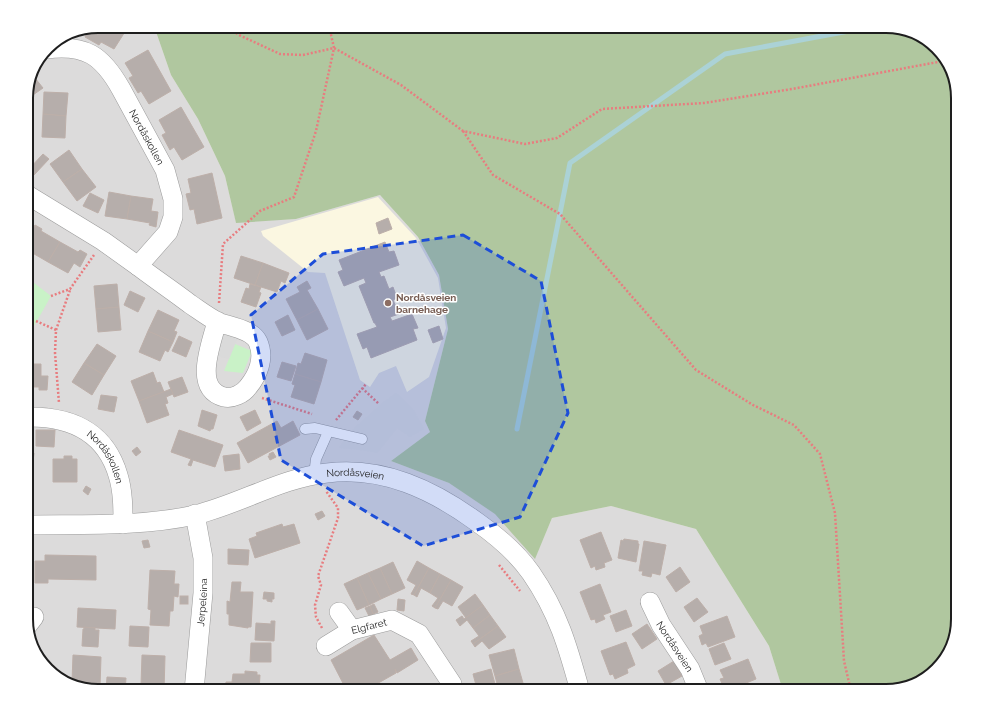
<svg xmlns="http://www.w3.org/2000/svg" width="984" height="717" font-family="Raleway,sans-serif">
  <rect width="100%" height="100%" fill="#ede9e5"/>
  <path fill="#dcdbdb" d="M98,26H154L171,75L198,119L225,176L236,222L296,219L380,195L418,237L439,275L448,329L425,421L430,432L391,461L449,483L496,514L535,558L552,518L611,506L696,529L769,646L783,691H98L54,676L36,655L26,623V93L33,66L50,44Z"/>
  <path fill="#fbf7e1" d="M378,197L416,238L438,278L446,328L429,377L407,392L396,366L379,373L370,387L360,380L325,273L308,272L263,236L261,231Z"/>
  <path fill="#b0c79f" d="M154,26H886L930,41L950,66L958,98V619L943,663L918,683L886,691H783L769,646L696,529L611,506L552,518L535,559L495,514L449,483L391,461L430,432L425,421L448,329L439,275L418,237L380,195L296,219L236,223L225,176L198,119L171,75Z"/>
  <g fill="#c9f2c7">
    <path d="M26,278L29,279L51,296L29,335H26Z"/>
    <path d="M235,344L252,351L243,373L224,371Z"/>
  </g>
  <g fill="#dadada">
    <path d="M217,321L241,330L229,359L208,354Z"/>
    <path d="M396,393L413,409L424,429L410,437L397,428L377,453L360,450L339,448L351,431L385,401Z"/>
  </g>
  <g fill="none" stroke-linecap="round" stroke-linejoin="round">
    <path stroke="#abd2d6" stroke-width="5" d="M517,429L570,163L725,54L876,26"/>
  </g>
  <g fill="#b6aeab" stroke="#bdafa9">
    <path d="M98,26H126L128,27L114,49L101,42L99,45L85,37L87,33L85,31Z"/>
    <path d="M148,50L171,91L149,104L141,91L138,93L129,78L133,76L125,63Z"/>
    <path d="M35,78L43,88L30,97L27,91V89L33,85L31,81Z"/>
    <path d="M44,92L68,93L66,116L43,114Z"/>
    <path d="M181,107L204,147L182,160L174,147L170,150L162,135L166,133L159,120Z"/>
    <path d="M43,114L66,116L65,138L42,137Z"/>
    <path d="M26,135L30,136L28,144L26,143Z"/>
    <path d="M69,150L82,169L63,182L50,164Z"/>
    <path d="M43,154L49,159L34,175L29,169Z"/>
    <path d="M82,169L96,187L77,201L63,182Z"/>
    <path d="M212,173L222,218L197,224L194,209L190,210L186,194L191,193L188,179Z"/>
    <path d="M109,192L131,196L127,219L105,216Z"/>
    <path d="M90,193L104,200L98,213L83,206Z"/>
    <path d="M131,196L153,199L151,211L158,212L156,227L149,225L150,223L127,219Z"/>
    <path d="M388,218L392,229L379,234L376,223Z"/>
    <path d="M35,225L42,229L41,231L60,242L48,262L29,251L34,241L28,238Z"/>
    <path d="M60,242L78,252L80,250L87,254L80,267L74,263L68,273L48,262Z"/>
    <path d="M385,242L389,252L394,251L399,265L379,272L381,277L384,276L389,289L393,287L397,298L393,300L399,314L390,317L392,321L412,314L418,328L413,329L417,340L371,358L367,347L363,349L357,334L377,327L375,323H374L359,286L366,283L364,278L344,286L338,272L343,270L339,260Z"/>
    <path d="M241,256L263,263L255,285L234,278Z"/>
    <path d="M263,263L289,273L285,283L281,281L277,292L255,285Z"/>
    <path d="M307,281L311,288L307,290L318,309L297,320L286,299L300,292L297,287Z"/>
    <path d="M117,284L119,307L96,309L94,286Z"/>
    <path d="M250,284L261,287L259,292L261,293L256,307L241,302L246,288L249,289Z"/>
    <path d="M130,291L145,298L138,312L124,305Z"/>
    <path d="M119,307L121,330L98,332L96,309Z"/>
    <path d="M318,309L328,329L307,340L297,320Z"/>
    <path d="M158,310L179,320L174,331L177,332L173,342L148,331Z"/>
    <path d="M288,315L295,330L282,336L275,322Z"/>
    <path d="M439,326L443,339L433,343L428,330Z"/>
    <path d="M148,331L173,342L168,352L165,350L160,361L139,352Z"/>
    <path d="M179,336L192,342L186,357L172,351Z"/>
    <path d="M97,344L116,356L104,375L84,363Z"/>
    <path d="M305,353L327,360L321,382L295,374L298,363L301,364Z"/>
    <path d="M282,362L296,366L291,381L277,377Z"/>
    <path d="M84,363L104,375L92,395L72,382Z"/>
    <path d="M26,364H41V376H48L47,390H39V387H26Z"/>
    <path d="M153,372L157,383L160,382L164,392L139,401L131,381Z"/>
    <path d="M295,374L321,382L314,404L291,397L295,385L292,384Z"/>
    <path d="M182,377L188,392L174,397L168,382Z"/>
    <path d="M171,389L173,394L166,397L168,403L165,404L169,415L147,423L139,401Z"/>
    <path d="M101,395L117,397L114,412L98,409Z"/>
    <path d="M202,410L217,415L213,429H211L210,431L198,426Z"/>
    <path d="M255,410L261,423L247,431L240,417Z"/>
    <path d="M357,411L362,414L358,420L353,417Z"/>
    <path d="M277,421L281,428L293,421L300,435L248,463L237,443Z"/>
    <path d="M36,430H55L54,447L36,446Z"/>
    <path d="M179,430L223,445L215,467L193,460L191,466L188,465L191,459L171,452Z"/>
    <path d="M137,447L141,452L136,456L132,451Z"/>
    <path d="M273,452L276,457L270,460L268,456H270L269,454Z"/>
    <path d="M26,453H34L33,462L29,461L27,477H26Z"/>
    <path d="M239,454L240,469L225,471L223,456Z"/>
    <path d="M64,456H72V459H77V482H53V459H64Z"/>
    <path d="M27,479L33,483L30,487L26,485Z"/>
    <path d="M86,486L91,489L88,495L83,491Z"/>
    <path d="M322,511L325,516L318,520L315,514Z"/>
    <path d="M282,524L283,527L294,524L300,543L255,558L249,539L257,536L256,533Z"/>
    <path d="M601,532L612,560L604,563L605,567L596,570L595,566L591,568L580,540Z"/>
    <path d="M624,539L638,541V544H639L636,562L618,558L621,540L623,541Z"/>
    <path d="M148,540L150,547L144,548L142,541Z"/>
    <path d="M644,541L666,545L660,575L652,573L651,577L642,575L643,571H639Z"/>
    <path d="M228,549L249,550L248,565L228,564Z"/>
    <path d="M45,555L96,556V580L48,579V583H35V561H45Z"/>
    <path d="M417,561L429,568L414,595L411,594L416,585L407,580Z"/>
    <path d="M393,562L405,588L392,594L380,568Z"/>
    <path d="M680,567L690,582L676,592L666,577Z"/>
    <path d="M380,568L392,594L381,599L368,573Z"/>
    <path d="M429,568L440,574L430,593L421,588L417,597L414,595Z"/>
    <path d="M150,570L175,571L174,584H179L178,597L174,596L173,611H170L169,626L150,625L151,610L148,609Z"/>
    <path d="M368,573L381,599L369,605L357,578Z"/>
    <path d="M26,574L33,575L32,594H26Z"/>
    <path d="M440,574L451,580L435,608L432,606L438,598L430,593Z"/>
    <path d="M357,578L369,605L357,610L344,584Z"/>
    <path d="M451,580L463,587L452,606L443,601L438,609L435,608Z"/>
    <path d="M232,582H241L240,592H253L251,627H248V628L229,625V614H227V601L230,602Z"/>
    <path d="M600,584L611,612L603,615L605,619L596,623L595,619L591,620L580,592Z"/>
    <path d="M264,592L274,593V599H272V602L267,601V599H263Z"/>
    <path d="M475,594L483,605L466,618L458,607Z"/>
    <rect x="180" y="596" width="8" height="8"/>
    <path d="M697,598L708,612L694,622L684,607Z"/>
    <path d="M398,599L405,600L404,611L397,610Z"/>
    <path d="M374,604L378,612L373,614L370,606Z"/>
    <path d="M483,605L490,615L473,628L467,620L460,626L456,620L462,616L464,619Z"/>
    <path d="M370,606L373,614L369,616L365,608Z"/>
    <path d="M78,608L116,610L115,629L77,627Z"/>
    <path d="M626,610L632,626L616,632L610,616Z"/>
    <path d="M490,615L498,626L473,644L471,641L479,636L473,628Z"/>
    <path d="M727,616L735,637L708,647L706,643L702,645L699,636L703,634L700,626Z"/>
    <path d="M271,621H275L274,641L255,640L256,623L271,624Z"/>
    <path d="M647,624L657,639L642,649L632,634Z"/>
    <path d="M130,626L149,627L148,647L129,646Z"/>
    <path d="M498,626L506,637L489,649L482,641L475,647L473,644Z"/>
    <path d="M84,627L95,628V630H99L98,647L82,646L83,629H84Z"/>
    <path d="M374,635L390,660L411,648L418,660L397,673L395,669L396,673L373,686L376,691H367L366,690L363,691H347L331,660Z"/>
    <path d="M626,642L635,665L627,669L628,673L615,679L613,674L610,675L601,651Z"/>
    <path d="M251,643H271V662H250Z"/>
    <path d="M724,643L731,659L715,665L709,649Z"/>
    <path d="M514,649L519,669L495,676L489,655Z"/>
    <path d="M73,655L101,657L100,687L82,686L72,682Z"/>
    <path d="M142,655L165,656L164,691H139V685H141Z"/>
    <path d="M748,659L756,679L729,690L727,687L724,688L720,679L724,678L720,670Z"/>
    <path d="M674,661L682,676L666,685L658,671Z"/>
    <path d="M491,669L495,684L477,689L473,674Z"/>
    <path d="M519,669L525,690L520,691H499L495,676Z"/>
    <path d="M245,671L257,672V675H260L259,691H225L226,682H232L233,674H245Z"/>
    <path d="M107,677L126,678L125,691H106Z"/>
    <path d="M637,685L639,691H621Z"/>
  </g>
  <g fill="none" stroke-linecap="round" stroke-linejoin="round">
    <g stroke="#9b9b9b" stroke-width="11">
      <g id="lane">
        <path d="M305,429L315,428L362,439"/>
        <path d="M314,475L316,459L328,432"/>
      </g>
    </g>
    <g stroke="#9b9b9b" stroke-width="20">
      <g id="street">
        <path id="s1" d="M46,49C85,44 102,55 121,89L165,170L173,199V217L168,232L138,266C155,279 173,291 190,304C199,310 208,317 218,322C230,327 252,329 258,342C265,358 258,375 248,387C243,394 232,399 224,397C192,388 212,343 217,321"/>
        <path d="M26,194L103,241L138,266"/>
        <path id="s2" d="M26,417C70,416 105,431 118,475C123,491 123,508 123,524"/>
        <path id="s3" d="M26,525C82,524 140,527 195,515C240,504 281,478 327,473C383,466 433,490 477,522C497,536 517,553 531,573C558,612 568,647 580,691"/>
        <path id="s4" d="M650,602L661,625L690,669L699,691"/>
        <path d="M339,612L352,630"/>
        <path d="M27,626L34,617"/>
        <path id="s5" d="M326,646L352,630L392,620L419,634L452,684L453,691"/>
        <path id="s6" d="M194,691L203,593V558L195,514"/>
      </g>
    </g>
    <g stroke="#e87c7f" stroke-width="2.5" stroke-dasharray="2 2" stroke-linecap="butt">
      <path d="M226,26L239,35L280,54L303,55L334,48L401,85L463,131L525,144L557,138L602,109L704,103L792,89L938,62H947"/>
      <path d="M463,131L493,175L560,214L696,370L753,405L794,425L820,454L835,513L844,661L851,691"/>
      <path d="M51,296L70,289L94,255"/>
      <path d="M219,303L223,244L260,211L294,197L316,131L334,48L329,26"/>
      <path d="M36,321L56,330L55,353L59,403"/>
      <path d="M56,330L70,290"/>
      <path d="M362,388L379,404"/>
      <path d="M262,398L312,414"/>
      <path d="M336,420L366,384"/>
      <path d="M499,565L520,591"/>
      <path d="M322,628L316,617L315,605L321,585L318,576L338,518V508L326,491"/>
    </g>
    <use href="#lane" stroke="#fff" stroke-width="10"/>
    <use href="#street" stroke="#fff" stroke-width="19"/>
  </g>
  <path fill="#1d4ed8" fill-opacity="0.2" stroke="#1d4ed8" stroke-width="3" stroke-dasharray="8 5" stroke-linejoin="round" d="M463,235L541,281L568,413L520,517L423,546L281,460L251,315L323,254Z"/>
  <circle fill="#8d6e63" stroke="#fff" stroke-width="1.5" cx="388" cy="303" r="4"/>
  <g text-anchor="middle" stroke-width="3" stroke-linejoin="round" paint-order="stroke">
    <g font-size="10" fill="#1e1e1e" stroke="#fff">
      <text dy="4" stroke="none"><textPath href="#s1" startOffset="147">Nordåskollen</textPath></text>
      <text dy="4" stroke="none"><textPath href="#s2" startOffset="96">Nordåskollen</textPath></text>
      <text dy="4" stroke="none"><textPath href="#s3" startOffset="337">Nordåsveien</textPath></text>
      <text dy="4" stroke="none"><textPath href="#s6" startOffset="89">Jerpeleina</textPath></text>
      <text dy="4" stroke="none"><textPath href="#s5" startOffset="48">Elgfaret</textPath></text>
      <text dy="4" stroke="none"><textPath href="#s4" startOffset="51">Nordåsveien</textPath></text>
    </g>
    <g font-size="10" font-weight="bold" fill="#785e54" stroke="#fff" text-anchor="start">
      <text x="396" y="301">Nordåsveien<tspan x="396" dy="12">barnehage</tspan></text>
    </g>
  </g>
  <path d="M0 0H984V717H0ZM98 33H886A65 65 0 0 1 951 98V619A65 65 0 0 1 886 684H98A65 65 0 0 1 33 619V98A65 65 0 0 1 98 33Z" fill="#fff" fill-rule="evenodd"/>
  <path fill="none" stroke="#1e1e1e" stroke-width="2" d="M98 33H886A65 65 0 0 1 951 98V619A65 65 0 0 1 886 684H98A65 65 0 0 1 33 619V98A65 65 0 0 1 98 33Z"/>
</svg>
